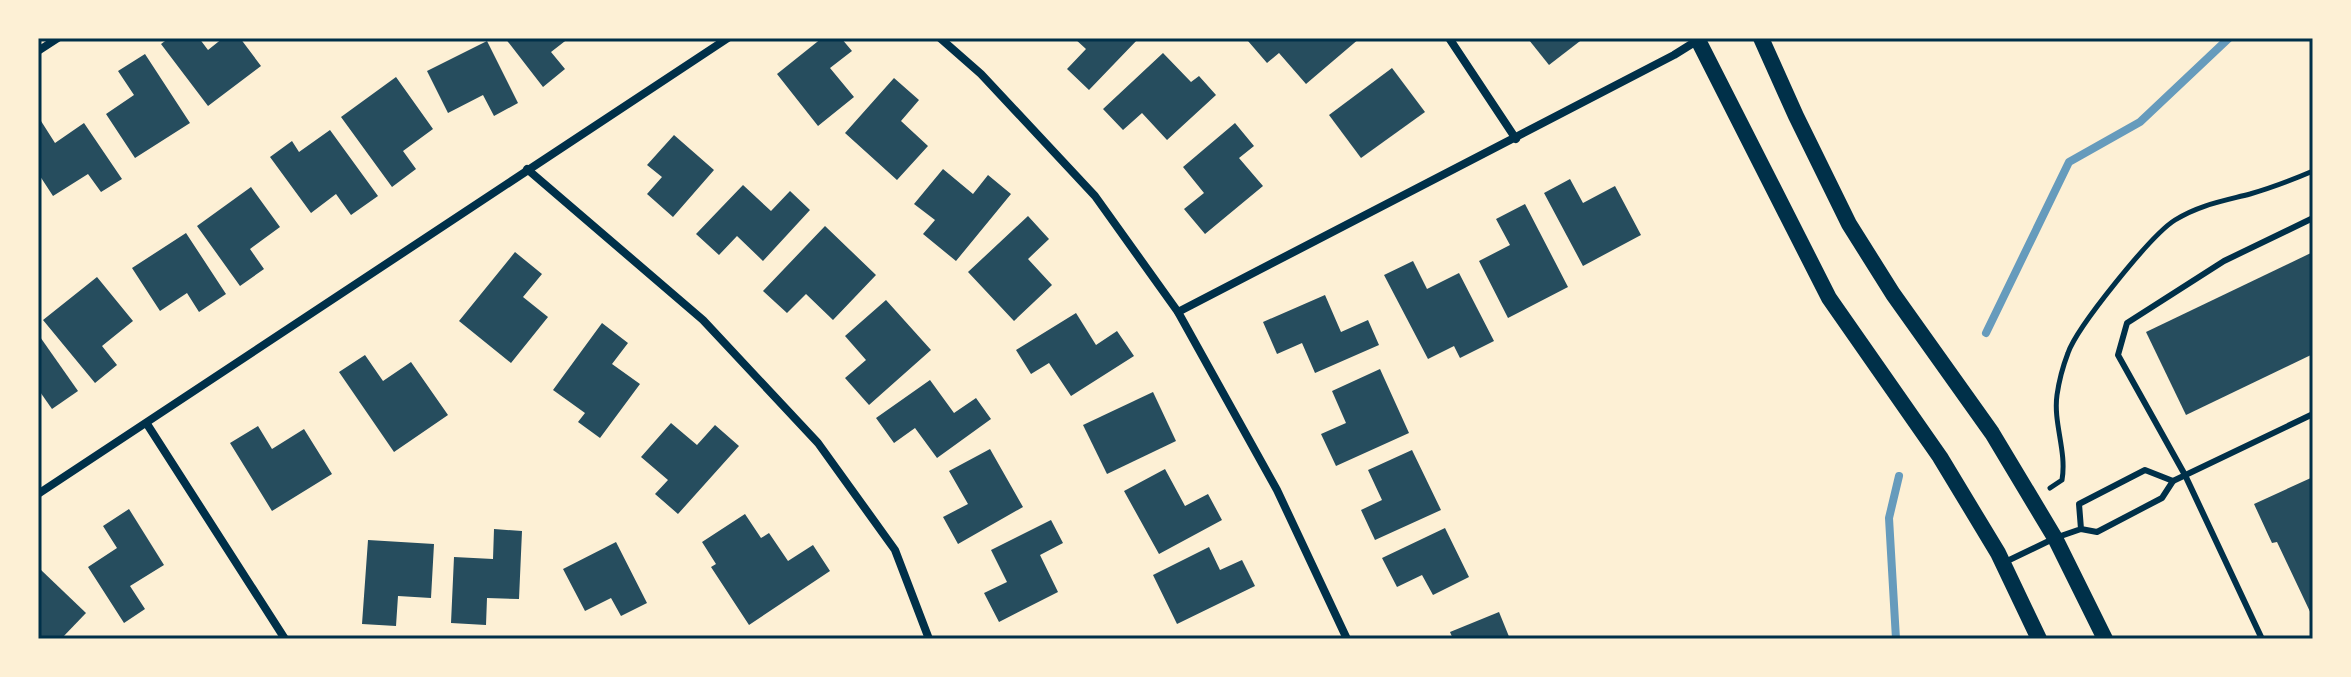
<svg xmlns="http://www.w3.org/2000/svg" width="2351" height="677" font-family="'Sofia Sans Condensed',sans-serif">
  <rect width="100%" height="100%" fill="#fdf0d5"/>
  <g fill="none" stroke-linecap="round" stroke-linejoin="round">
    <g stroke="#669bbc" stroke-width="8">
      <path d="M1986,333L2069,162L2140,122L2229,38"/>
      <path d="M1896,639L1889,518L1899,476"/>
    </g>
  </g>
  <g fill="#264d5e">
    <path d="M169,38H199L208,50L223,38H240L261,66L208,106L161,44Z"/>
    <path d="M505,38H569L551,52L565,69L543,87Z"/>
    <path d="M822,38H841L852,51L830,68L854,97L818,126L777,74Z"/>
    <path d="M1074,38H1139L1089,90L1067,69L1086,49Z"/>
    <path d="M1252,38H1360L1306,84L1279,53L1267,63L1248,41Z"/>
    <path d="M1532,38H1584L1549,65L1529,40Z"/>
    <path d="M487,41L518,103L494,116L483,95L448,113L427,71Z"/>
    <path d="M1163,53L1191,82L1199,76L1216,95L1167,140L1142,113L1123,130L1103,109Z"/>
    <path d="M145,54L190,123L135,158L106,114L134,95L118,71Z"/>
    <path d="M1392,68L1425,112L1361,158L1329,115Z"/>
    <path d="M396,77L433,129L403,151L416,169L392,187L341,117Z"/>
    <path d="M894,78L919,100L901,121L928,146L897,180L845,133Z"/>
    <path d="M41,121L55,143L84,123L122,179L101,192L88,174L53,196L38,173V123Z"/>
    <path d="M1235,123L1254,146L1239,158L1263,186L1205,234L1184,209L1204,193L1183,167Z"/>
    <path d="M330,130L378,196L351,215L336,194L311,213L270,157L292,141L299,152Z"/>
    <path d="M674,135L714,170L673,217L647,194L662,177L647,165Z"/>
    <path d="M943,169L973,194L988,175L1011,194L956,261L923,234L935,220L914,204Z"/>
    <path d="M1570,179L1583,203L1615,186L1641,235L1583,266L1544,193Z"/>
    <path d="M743,185L771,211L790,191L810,210L763,261L737,236L719,255L696,234Z"/>
    <path d="M251,187L280,227L250,249L264,269L240,286L197,226Z"/>
    <path d="M1525,204L1568,287L1508,318L1479,261L1510,245L1496,219Z"/>
    <path d="M1028,216L1049,239L1028,259L1052,285L1014,321L968,272Z"/>
    <path d="M825,226L876,275L833,320L806,294L787,313L763,291Z"/>
    <path d="M186,233L226,294L199,312L187,293L160,311L132,268Z"/>
    <path d="M515,252L542,274L523,297L548,317L511,363L459,321Z"/>
    <path d="M2313,252V354L2186,415L2146,332Z"/>
    <path d="M1413,261L1427,289L1459,273L1494,341L1460,358L1454,346L1428,359L1384,275Z"/>
    <path d="M97,277L133,321L102,346L117,365L95,383L43,320Z"/>
    <path d="M1325,295L1341,332L1368,320L1379,345L1315,373L1302,343L1277,354L1263,322Z"/>
    <path d="M886,300L931,350L869,405L845,378L866,360L845,336Z"/>
    <path d="M1076,313L1096,345L1117,331L1134,356L1071,396L1049,363L1031,374L1016,350Z"/>
    <path d="M602,323L628,343L612,364L640,384L600,438L578,422L585,413L553,390Z"/>
    <path d="M38,334L78,391L52,409L38,389Z"/>
    <path d="M365,355L383,381L411,362L448,415L394,452L339,372Z"/>
    <path d="M1380,369L1409,433L1336,466L1321,434L1346,423L1332,391Z"/>
    <path d="M930,380L954,413L976,398L991,419L937,458L915,428L894,443L876,418Z"/>
    <path d="M1153,392L1176,441L1107,474L1083,425Z"/>
    <path d="M671,423L697,445L715,425L739,446L678,514L655,494L668,480L641,457Z"/>
    <path d="M258,426L272,449L304,429L332,474L272,511L230,443Z"/>
    <path d="M990,449L1023,507L958,544L943,517L968,504L949,471Z"/>
    <path d="M1412,450L1441,510L1375,540L1361,510L1382,500L1368,470Z"/>
    <path d="M1165,469L1185,506L1208,494L1222,520L1159,554L1124,491Z"/>
    <path d="M2313,477V618L2277,542L2272,543L2254,504Z"/>
    <path d="M129,509L164,565L130,586L145,609L124,623L88,567L117,548L103,526Z"/>
    <path d="M745,514L761,538L769,533L788,561L813,545L830,571L749,625L711,567L716,564L702,542Z"/>
    <path d="M1051,520L1063,543L1040,555L1058,592L999,622L984,593L1007,582L991,550Z"/>
    <path d="M1445,528L1469,577L1433,595L1422,575L1397,587L1382,558Z"/>
    <path d="M494,529L522,531L519,599L487,598L486,625L451,623L454,557L493,559Z"/>
    <path d="M368,540L434,544L431,598L398,596L396,626L362,624Z"/>
    <path d="M616,542L647,603L621,616L611,598L585,611L563,569Z"/>
    <path d="M1209,547L1220,570L1242,560L1255,586L1177,624L1153,575Z"/>
    <path d="M40,569L86,613L61,639H38Z"/>
    <path d="M1499,612L1510,639H1453L1450,632Z"/>
  </g>
  <g fill="none" stroke-linecap="round" stroke-linejoin="round">
    <path stroke="#003049" stroke-width="5" d="M2050,488L2062,480C2067,451 2053,423 2057,395C2059,381 2063,366 2068,353C2077,327 2151,235 2175,220C2199,205 2223,201 2250,194C2271,188 2292,180 2313,171"/>
    <g stroke="#003049" stroke-width="6">
      <path d="M2173,481L2313,414"/>
      <path d="M2003,563L2055,538L2081,529L2097,532L2162,498L2173,481L2145,470L2079,504L2081,529"/>
      <path d="M2262,639L2185,475L2118,355L2127,323L2224,261L2313,218"/>
    </g>
    <g stroke="#003049" stroke-width="8">
      <path d="M940,38L981,74L1095,196L1178,312L1277,490L1347,639"/>
      <path d="M1449,38L1516,139"/>
      <path d="M38,51L58,38"/>
      <path d="M527,169L703,320L818,443L895,550L929,639"/>
      <path d="M1178,312L1674,55L1698,40"/>
      <path d="M147,424L285,639"/>
      <path d="M38,494L728,38"/>
    </g>
    <g stroke="#003049" stroke-width="16">
      <path d="M1697,38L1829,298L1940,457L1998,553L2039,639"/>
      <path d="M1761,38L1796,116L1849,224L1893,294L1992,433L2055,538L2105,639"/>
    </g>
  </g>
  <rect width="2351" height="677" fill="none" stroke="#fdf0d5" stroke-width="80"/>
  <rect x="40" y="40" width="2271" height="597" fill="none" stroke="#003049" stroke-width="3"/>
</svg>
